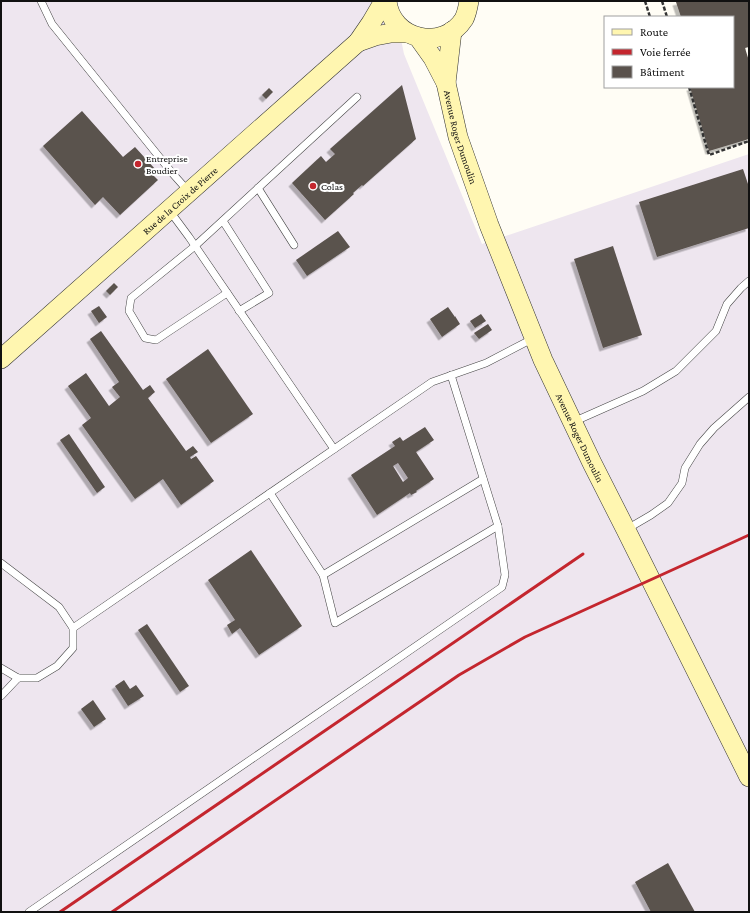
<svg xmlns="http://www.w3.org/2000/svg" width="750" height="913" font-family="'Crimson Pro',serif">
  <defs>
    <filter id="shadow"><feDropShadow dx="-3.5" dy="3.5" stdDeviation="0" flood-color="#0004"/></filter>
  </defs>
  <rect width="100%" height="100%" fill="#fffdf5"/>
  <path fill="#eee6ef" d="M1,1H393L404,54L482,244L749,154V912H1Z"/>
  <g fill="#5a524d" fill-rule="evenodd" filter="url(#shadow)">
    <path d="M681,1H749V47L745,48L749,61V139L709,151L690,87H733V17H681L676,2Z"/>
    <path d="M402,85L416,139L363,186L362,185L353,193L354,194L325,220L292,183L321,156L326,162L335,154L330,149Z"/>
    <path d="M269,88L273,92L266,99L262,95Z"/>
    <path d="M82,111L123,157L135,147L156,170L152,174L158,180L120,215L103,197L95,205L43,146Z"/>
    <path d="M743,169L749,187V228L657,257L639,202Z"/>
    <path d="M338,231L350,247L307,276L296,260Z"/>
    <path d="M613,246L642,335L603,348L574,259Z"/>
    <path d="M114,283L118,287L110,295L106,291Z"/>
    <path d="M99,306L107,317L99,323L91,311Z"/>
    <path d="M448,307L455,317V316L460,324L442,337L430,319Z"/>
    <path d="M481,314L486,321L475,328L470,321Z"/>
    <path d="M488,324L492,330L479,339L474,333Z"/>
    <path d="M101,331L143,390L150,385L155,392L148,398L186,451L193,446L198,452L190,457L191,459L196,456L214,481L181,505L163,479L135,499L82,425L91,418L68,386L86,373L109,406L120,397L112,387L119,382L90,339Z"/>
    <path d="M208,349L253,414L211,443L166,379Z"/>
    <path d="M425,427L434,440L416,452L434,479L416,491L417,492L411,495L410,493L377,515L351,475L395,446L392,442L400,437L403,441ZM398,463L408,478L403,482L393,466Z"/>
    <path d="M69,434L105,487L97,493L60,440Z"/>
    <path d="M251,550L302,626L259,655L240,628L232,634L227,625L235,620L208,580Z"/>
    <path d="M147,624L189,686L180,692L138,630Z"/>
    <path d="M124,680L130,689L136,685L144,696L128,706L115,686Z"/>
    <path d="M93,700L106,719L94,727L81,709Z"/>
    <path d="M668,863L695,912H651L635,882Z"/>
  </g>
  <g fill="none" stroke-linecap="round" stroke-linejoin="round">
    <g stroke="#444" stroke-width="8">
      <g id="service">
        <path d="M41,1L52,24L173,174L189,192"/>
        <path d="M258,188L294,245"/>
        <path d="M169,210L189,237L334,449"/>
        <path d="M223,221L269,293L239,311"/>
        <path d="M227,293L156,340L145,338L129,311L131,298L195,246L357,97"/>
        <path d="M573,422L643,391L676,371L716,331L727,304L741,288L749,281"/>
        <path d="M270,493L323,575L335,623L498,526L451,375"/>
        <path d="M627,529L651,515L668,503L682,483L685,468L700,444L714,428L749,397"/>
        <path d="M1,563L59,607L73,628V648L57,666L37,678H18L1,668"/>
        <path d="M323,575L483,479"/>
        <path d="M73,628L432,382L486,363L534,338"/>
        <path d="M1,696L18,678"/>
        <path d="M29,912L502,587L505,575L498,526"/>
      </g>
    </g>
    <g stroke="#333" stroke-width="20">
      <g id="secondary">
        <path d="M387,1C391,40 443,52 464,19C467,13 468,7 469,1"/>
        <path id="s1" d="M418,37L433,58L446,83L458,137L489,225L543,360L592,463L626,530L749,777"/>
        <path d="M358,42L375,36L391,33H407"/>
        <path d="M446,83L452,31"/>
        <path id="s2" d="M1,359L358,42L371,23L384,1"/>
      </g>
    </g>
    <g stroke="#333" stroke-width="2.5" stroke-dasharray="4 2" stroke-linecap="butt">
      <path d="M645,1L650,17"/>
      <path d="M662,1L667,17"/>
      <path d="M689,87L709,155L749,141"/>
    </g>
    <use href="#service" stroke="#fff" stroke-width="7"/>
    <use href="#secondary" stroke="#fff6b0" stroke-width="19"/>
    <g stroke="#c4262e" stroke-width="3">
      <path d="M60,912L583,554"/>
      <path d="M112,912L459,675L525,637L749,535"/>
    </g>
  </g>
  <g fill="#c4262e" stroke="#fff" stroke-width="1.5">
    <circle cx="138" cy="164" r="4"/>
    <circle cx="313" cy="186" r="4"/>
  </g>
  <g text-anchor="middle" stroke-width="4" stroke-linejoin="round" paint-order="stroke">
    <g font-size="10" fill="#111" stroke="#fff">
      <text dy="4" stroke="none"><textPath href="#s1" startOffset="110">Avenue Roger Dumoulin</textPath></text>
      <text dy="4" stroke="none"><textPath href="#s2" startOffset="239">Rue de la Croix de Pierre</textPath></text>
      <text dy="4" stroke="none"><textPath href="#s1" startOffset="434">Avenue Roger Dumoulin</textPath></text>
    </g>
    <g font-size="10" fill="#111" stroke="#fff" text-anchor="start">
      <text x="146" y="162">Entreprise<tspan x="146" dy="12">Boudier</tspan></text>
      <text x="321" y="190">Colas</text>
    </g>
  </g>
  <rect width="750" height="913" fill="none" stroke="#111111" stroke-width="4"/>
  <rect x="604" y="16" width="130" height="72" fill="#ffffff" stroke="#a0a0a0"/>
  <rect x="612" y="29" width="20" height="6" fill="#fff6b0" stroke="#a0a0a0"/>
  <text x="640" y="36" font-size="12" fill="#111111">Route</text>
  <rect x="612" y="49" width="20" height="6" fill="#c4262e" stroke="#a0a0a0"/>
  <text x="640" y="56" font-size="12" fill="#111111">Voie ferrée</text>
  <rect x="612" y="66" width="20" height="12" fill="#5a524d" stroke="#a0a0a0"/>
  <text x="640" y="76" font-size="12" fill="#111111">Bâtiment</text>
</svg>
